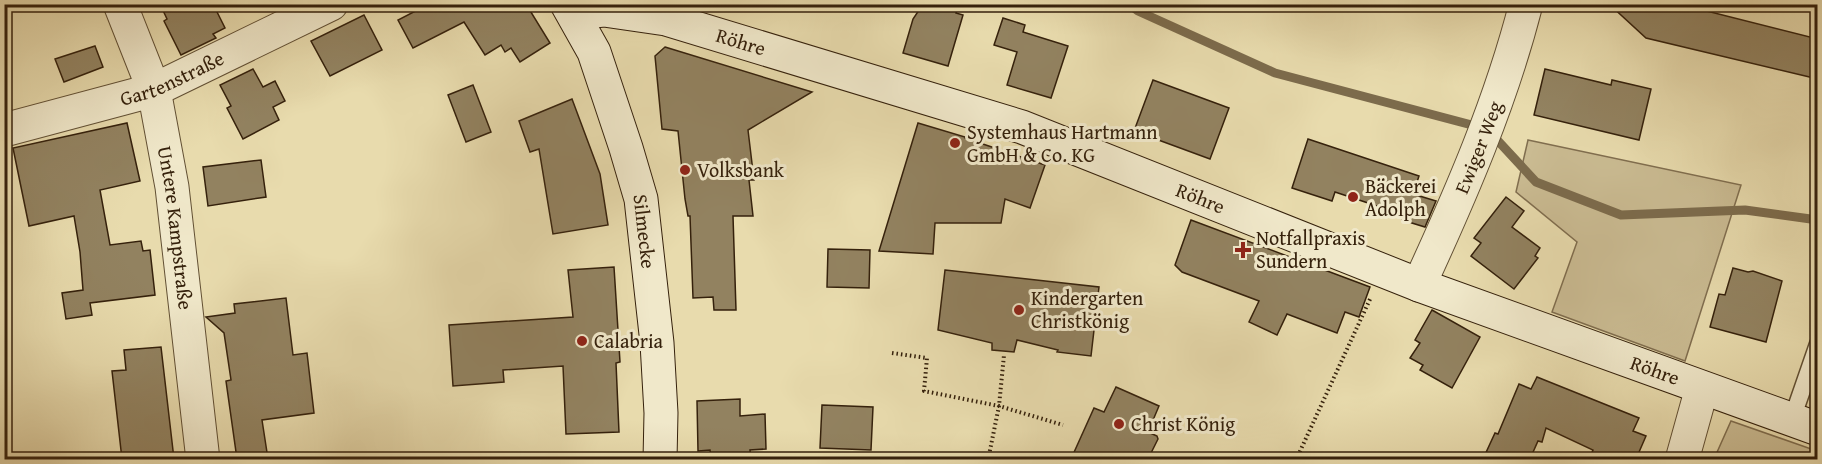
<svg xmlns="http://www.w3.org/2000/svg" width="1822" height="464" font-family="'Gentium Book Plus',serif">
  <rect width="100%" height="100%" fill="#e8dbad"/>
  <filter id="stains"><feTurbulence type="fractalNoise" baseFrequency=".00333" numOctaves="4"/><feColorMatrix values="0 0 0 0 .2 0 0 0 0 .09 0 0 0 0 .02 0 0 0 .5 -.17"/></filter>
  <radialGradient id="worn" r=".72"><stop offset=".6" stop-color="#630" stop-opacity="0"/><stop offset="1" stop-color="#630" stop-opacity=".3"/></radialGradient>
  <g fill="#cabb92" stroke="#806e4f" stroke-width="1.5">
    <path d="M1528,140L1741,185L1685,361L1552,312L1577,242L1516,192Z"/>
    <path d="M1731,421L1817,451V459H1714Z"/>
  </g>
  <g fill="none" stroke-linecap="round" stroke-linejoin="round">
    <path stroke="#7c6b4c" stroke-width="9" d="M1129,4L1138,11L1275,73L1487,129L1536,182L1621,215L1745,210L1818,220"/>
  </g>
  <g fill="#928260" stroke="#35210c" stroke-width="1.5">
    <path d="M160,4H213L225,28L213,34L216,38L181,55L164,21L167,19Z"/>
    <path d="M429,4H526L550,43L520,62L511,48L505,52L501,45L485,55L464,22L413,48L398,20Z"/>
    <path d="M923,4H959L956,13L963,15L948,66L903,53L913,19Z"/>
    <path d="M1609,4H1679L1818,39V79L1646,38Z"/>
    <path d="M364,15L382,50L330,76L311,41Z"/>
    <path d="M1003,18L1025,25L1023,32L1068,46L1051,98L1007,85L1017,52L994,45Z"/>
    <path d="M95,46L103,67L64,82L55,59Z"/>
    <path d="M665,47L812,92L748,130L754,180H749L753,216H733L736,310H714L713,297L693,298L690,216H688L685,199L678,131L662,129L655,56Z"/>
    <path d="M253,69L263,87L275,81L285,101L273,107L279,120L243,139L227,108L231,106L220,85Z"/>
    <path d="M1545,69L1611,85L1612,80L1651,89L1639,140L1534,115Z"/>
    <path d="M1153,80L1229,108L1210,159L1134,131Z"/>
    <path d="M473,85L491,132L466,142L448,95Z"/>
    <path d="M572,99L600,174L608,225L553,234L539,149L530,152L519,121Z"/>
    <path d="M127,123L140,181L100,190L110,245L141,241L143,251L150,250L155,295L90,303L92,315L66,319L62,293L83,290L80,252L74,216L29,226L13,148Z"/>
    <path d="M918,123L965,137V138L1045,165L1030,208L1005,199L1001,223H935L933,254L879,251Z"/>
    <path d="M1308,139L1419,176L1413,194L1436,201L1425,227L1402,220L1404,215L1335,192L1332,201L1292,188Z"/>
    <path d="M261,160L266,197L208,206L203,167Z"/>
    <path d="M1506,197L1524,211L1512,227L1540,248L1535,256L1538,258L1514,289L1471,256L1481,243L1474,238Z"/>
    <path d="M1191,220L1370,287L1359,317L1345,312L1337,333L1287,314L1277,335L1249,322L1259,301L1182,272L1175,265Z"/>
    <path d="M828,249L870,250L869,288L827,287Z"/>
    <path d="M614,267L620,362L616,363L619,432L566,434L563,366L503,370L504,382L453,386L449,325L573,317L568,270Z"/>
    <path d="M1733,268L1748,272L1753,271L1782,281L1766,342L1710,327L1719,294L1725,295Z"/>
    <path d="M945,270L1099,287L1091,356L1057,352L1058,350L1017,340L1014,352L992,350V343L938,330Z"/>
    <path d="M286,298L293,355L307,353L314,413L262,420L268,459H237L226,381L231,380L224,333L206,317L235,313L234,304Z"/>
    <path d="M1432,310L1480,337L1452,388L1420,370L1423,365L1410,358L1420,343L1415,340Z"/>
    <path d="M161,347L174,459H122L112,371L126,370L124,350Z"/>
    <path d="M1537,377L1639,418L1633,431L1646,436L1636,459H1589L1593,450L1546,428L1542,442L1538,441L1530,459H1483L1495,433L1498,434L1519,384L1531,389Z"/>
    <path d="M1116,387L1159,406L1148,432L1157,436L1158,439L1148,459H1071L1094,408L1104,412Z"/>
    <path d="M740,399V416L765,414L766,449L750,450L751,459H711L710,450L698,451L697,401Z"/>
    <path d="M822,405L873,407L871,450L820,448Z"/>
  </g>
  <g fill="none" stroke-linecap="round" stroke-linejoin="round">
    <g stroke="#625034" stroke-width="19">
      <path id="service" d="M1792,419L1818,344"/>
    </g>
    <g stroke="#625034" stroke-width="35">
      <g id="minor">
        <path id="s1" d="M120,4L154,90L172,187L203,460"/>
        <path id="s2" d="M4,130L154,90L331,4"/>
        <path id="s3" d="M1419,285C1461,194 1501,102 1526,4"/>
        <path d="M1682,460L1702,388"/>
      </g>
    </g>
    <g stroke="#35210c" stroke-width="35">
      <g id="secondary">
        <path id="s4" d="M567,4L594,52L626,148L641,199L657,343L661,413L660,460"/>
        <path id="s5" d="M573,13L604,10L666,19L1022,127L1419,285L1818,429"/>
      </g>
    </g>
    <g stroke="#35210c" stroke-width="4" stroke-dasharray="1.5 3" stroke-linecap="butt">
      <path d="M892,353L927,358L924,391L999,406L1063,425"/>
      <path d="M988,460L999,406L1004,355"/>
      <path d="M1296,460L1371,297"/>
    </g>
    <use href="#service" stroke="#f0e8ca" stroke-width="16"/>
    <use href="#minor" stroke="#f0e8ca" stroke-width="33"/>
    <use href="#secondary" stroke="#f0e8ca" stroke-width="33"/>
  </g>
  <g fill="#8f2418" stroke="#f0e8ca" stroke-width="2">
    <circle cx="955" cy="143" r="6"/>
    <circle cx="685" cy="170" r="6"/>
    <circle cx="1353" cy="197" r="6"/>
    <path d="M1240 241h6v6h6v6h-6v6h-6v-6h-6v-6h6z"/>
    <circle cx="1019" cy="310" r="6"/>
    <circle cx="582" cy="341" r="6"/>
    <circle cx="1119" cy="424" r="6"/>
  </g>
  <g text-anchor="middle" stroke-width="6" stroke-linejoin="round" paint-order="stroke">
    <g font-size="20" fill="#35210c" stroke="#f0e8ca">
      <text dy="7" stroke="none"><textPath href="#s5" startOffset="172">Röhre</textPath></text>
      <text dy="7" stroke="none"><textPath href="#s2" startOffset="176">Gartenstraße</textPath></text>
      <text dy="7" stroke="none"><textPath href="#s3" startOffset="150">Ewiger Weg</textPath></text>
      <text dy="7" stroke="none"><textPath href="#s5" startOffset="658">Röhre</textPath></text>
      <text dy="7" stroke="none"><textPath href="#s1" startOffset="232">Untere Kampstraße</textPath></text>
      <text dy="7" stroke="none"><textPath href="#s4" startOffset="242">Silmecke</textPath></text>
      <text dy="7" stroke="none"><textPath href="#s5" startOffset="1144">Röhre</textPath></text>
    </g>
    <g font-size="20" fill="#35210c" stroke="#f0e8ca" text-anchor="start">
      <text x="967" y="139">Systemhaus Hartmann<tspan x="967" dy="23">GmbH &amp; Co. KG</tspan></text>
      <text x="697" y="177">Volksbank</text>
      <text x="1365" y="193">Bäckerei<tspan x="1365" dy="23">Adolph</tspan></text>
      <text x="1256" y="245">Notfallpraxis<tspan x="1256" dy="23">Sundern</tspan></text>
      <text x="1031" y="305">Kindergarten<tspan x="1031" dy="23">Christkönig</tspan></text>
      <text x="594" y="348">Calabria</text>
      <text x="1131" y="431">Christ König</text>
    </g>
  </g>
  <rect width="1822" height="464" fill="none" stroke="#e8dbad" stroke-width="24"/>
  <rect x="6" y="6" width="1810" height="452" fill="none" stroke="#35210c" stroke-width="3"/>
  <rect x="12" y="12" width="1798" height="440" fill="none" stroke="#35210c" stroke-width="1.5"/>
  <rect width="100%" height="100%" filter="url(#stains)"/>
  <rect width="100%" height="100%" fill="url(#worn)"/>
</svg>
